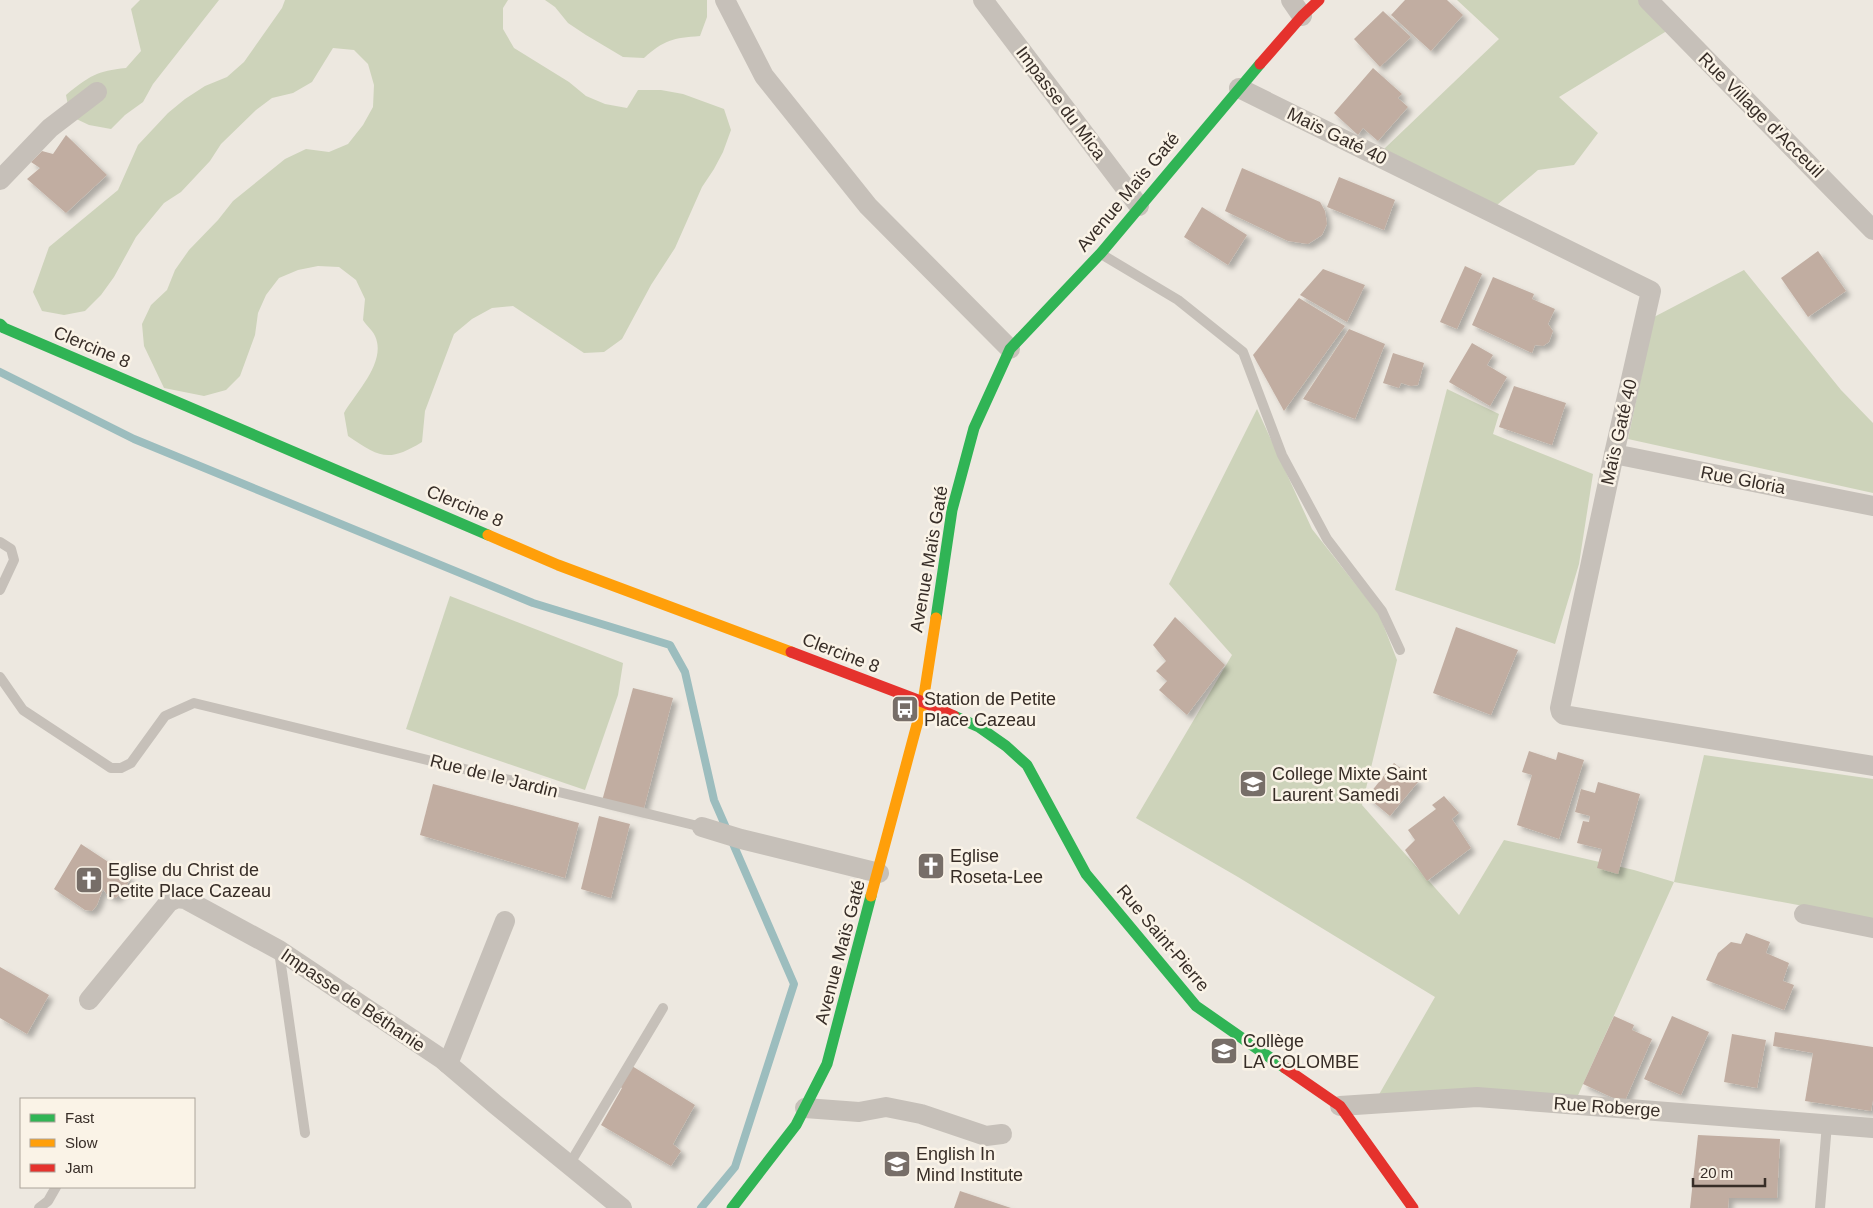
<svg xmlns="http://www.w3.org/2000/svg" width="1873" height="1208" font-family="Helvetica,sans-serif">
  <defs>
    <filter id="shadow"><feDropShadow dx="4.5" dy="4.5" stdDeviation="2.5" flood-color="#0004"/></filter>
  </defs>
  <rect width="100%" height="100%" fill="#ede8e0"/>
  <g fill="#cdd3ba">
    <path d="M140,0H219L153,84L143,102L125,115L111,129L89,125L70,116L66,95C89,76 97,71 126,68L141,51L131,9Z"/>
    <path d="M285,0H508L503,8V29L514,48L569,82L586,96L605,104L627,108L638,90H661L683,94L724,109L731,130L723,152L714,169L702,187L675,248L651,285L622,339L604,352L584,353L513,306L492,308L472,319L454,334L425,411L422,442C388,463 379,457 348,436L344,413C356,392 387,362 375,336C373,331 366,325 363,320L365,299L356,280L339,267L318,266L298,270L279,278L266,295L258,313L255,335L240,376L226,390L204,396L164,388L144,346L142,324L151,305L167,290L175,270L189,250L218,220L233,201L285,159L306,149L329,152L348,144L363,125L373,107L374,85L368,64L354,50L333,48L312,82L293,93L272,98L256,110L221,144L210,161L181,192L164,203L136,237L114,277L101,295L85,311L64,315L42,311L33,292L49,247L118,190L138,145L168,113L185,99L205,86L227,77L244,62L282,8Z"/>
    <path d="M545,0H707V17L700,36C673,38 664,40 644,58L623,57L586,35L568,23L555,7Z"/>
    <path d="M1457,0H1639L1670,29L1559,97L1598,133L1574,165L1538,170L1497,205L1384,149L1499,39Z"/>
    <path d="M1744,270L1841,390L1873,423V493L1628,439L1654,317Z"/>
    <path d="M1447,389L1499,414L1493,434L1593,474L1579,564L1555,644L1395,590Z"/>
    <path d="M1257,409L1312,529L1379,614L1397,660L1362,805L1459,915L1504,840L1634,870L1674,882L1704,755L1873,779V919L1674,882L1575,1102L1377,1098L1435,997L1238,877L1136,818L1232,655L1169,584Z"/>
    <path d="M450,596L623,663L618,695L585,790L406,729Z"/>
  </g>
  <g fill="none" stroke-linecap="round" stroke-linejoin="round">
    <path stroke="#9cbdbe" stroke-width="8" d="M0,372L134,439L533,603L670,645L685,672L714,800L794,984L735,1167L701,1208"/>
  </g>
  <g fill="#c1ada1" filter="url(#shadow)">
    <path d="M1405,0H1447L1463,15L1431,51L1391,15Z"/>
    <path d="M1383,11L1411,37L1380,67L1354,39Z"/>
    <path d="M1373,68L1402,94L1398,98L1408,107L1378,141L1363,128L1358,135L1334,113Z"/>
    <path d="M66,135L107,175L66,213L27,179L40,168L31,162L42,151L53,154Z"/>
    <path d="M1242,168L1320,202L1325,211L1327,224L1322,235L1308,244L1288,241L1225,211Z"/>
    <path d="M1339,177L1395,200L1384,230L1327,207Z"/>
    <path d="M1202,207L1247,235L1228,265L1184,237Z"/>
    <path d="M1818,251L1846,291L1808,317L1781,278Z"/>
    <path d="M1465,266L1482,274L1457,329L1440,322Z"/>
    <path d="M1323,269L1365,285L1347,322L1300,295Z"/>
    <path d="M1493,277L1534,294L1532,299L1555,309L1548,324L1553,331L1549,342L1543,346L1535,345L1532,353L1472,325Z"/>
    <path d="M1299,298L1345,326L1284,411L1253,355Z"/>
    <path d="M1349,329L1385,344L1355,419L1303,399Z"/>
    <path d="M1472,343L1493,355L1487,365L1507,377L1490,406L1449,382Z"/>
    <path d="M1393,353L1424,363L1418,385L1411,386L1401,383L1399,388L1383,383Z"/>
    <path d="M1514,386L1566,403L1552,445L1499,427Z"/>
    <path d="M1175,617L1225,665L1187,715L1159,690L1167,681L1156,671L1166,661L1153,645Z"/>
    <path d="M1456,627L1518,650L1491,715L1433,693Z"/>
    <path d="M633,688L673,698L643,812L602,801Z"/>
    <path d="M1529,751L1556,760L1558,752L1584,760L1559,839L1517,825L1532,775L1522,772Z"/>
    <path d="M1394,763L1418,782L1390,816L1367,797Z"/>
    <path d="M1598,782L1640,794L1618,874L1597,868L1602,849L1577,843L1583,821L1589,822L1590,816L1575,812L1581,789L1595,793Z"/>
    <path d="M433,784L579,823L565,878L420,835Z"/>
    <path d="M1444,796L1459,813L1452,819L1471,848L1427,881L1405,850L1415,840L1408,830L1436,809L1432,805Z"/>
    <path d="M599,816L630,824L611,898L581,889Z"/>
    <path d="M81,844L128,875L129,881L124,890L116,898L108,896L103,889L97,905L92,911L85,910L54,889Z"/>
    <path d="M1746,933L1770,942L1766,953L1789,963L1783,981L1794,985L1784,1010L1706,980L1718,953L1731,942L1741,944Z"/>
    <path d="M0,967L49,995L27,1034L0,1018Z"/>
    <path d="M1614,1016L1634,1025L1632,1030L1652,1039L1624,1103L1583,1084Z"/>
    <path d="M1672,1016L1709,1032L1681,1095L1644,1079Z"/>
    <path d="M1775,1032L1873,1047V1100L1871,1111L1805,1101L1813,1053L1773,1046Z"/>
    <path d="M1732,1034L1766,1040L1757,1088L1724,1082Z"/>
    <path d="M632,1066L695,1105L673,1144L681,1151L671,1166L601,1125L622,1088L619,1086Z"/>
    <path d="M1698,1135L1780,1139L1777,1198H1729L1728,1208H1690Z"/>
    <path d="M960,1191L1011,1208H954Z"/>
  </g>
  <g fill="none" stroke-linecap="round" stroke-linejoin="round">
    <g stroke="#c6c0b9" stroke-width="10">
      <path d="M1101,254L1178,300L1243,352L1282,455L1327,539L1382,611L1400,650"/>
      <path d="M0,542L11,549L14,560L0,590"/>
      <path d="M0,677L23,710L111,768H121L131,763L165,716L194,703L702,827"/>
      <path d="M279,951L305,1133"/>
      <path d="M569,1165L663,1008"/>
      <path d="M39,1208L48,1201L56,1187"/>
      <path d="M1820,1208L1827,1124"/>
    </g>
    <g stroke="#c6c0b9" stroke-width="20">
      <path d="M725,0L764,76L868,206L1010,349"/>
      <path d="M983,0L1139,206"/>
      <path d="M1291,0L1302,16"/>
      <path d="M1648,0L1873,230"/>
      <path d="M1239,88L1651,291L1614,454L1560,708L1561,712L1564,715L1873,766"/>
      <path d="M0,180L50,128L97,92"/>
      <path d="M1614,454L1873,506"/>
      <path d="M702,827L741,839L879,873"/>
      <path d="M1804,914L1873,928"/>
      <path d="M89,1000L169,902L177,898L185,899L279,950L442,1059L496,1105L622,1208"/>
      <path d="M448,1064L505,921"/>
      <path d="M1340,1106L1477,1097L1873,1128"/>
      <path d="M805,1108L859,1112L886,1107L921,1114L986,1136L1002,1134"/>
    </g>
    <g stroke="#30b455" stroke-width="11">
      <path d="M0,324L4,328L488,535"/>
      <path d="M936,618L952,510L974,428L1010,349L1101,253L1260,64"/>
      <path d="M954,716L979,727L1006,746L1027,765L1086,874L1196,1006L1285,1068"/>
      <path d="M732,1208L796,1125L827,1064L871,896"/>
    </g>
    <g stroke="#ff9f0a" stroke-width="11">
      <path d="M488,535L558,565L791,652"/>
      <path d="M871,896L923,702L936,618"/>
    </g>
    <g stroke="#e5322d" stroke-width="11">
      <path d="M1260,64L1302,16L1319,0"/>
      <path d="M791,652L923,702L954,716"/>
      <path d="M1285,1068L1340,1106L1413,1208"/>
    </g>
  </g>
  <defs>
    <g id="bus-square" transform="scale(1.4375)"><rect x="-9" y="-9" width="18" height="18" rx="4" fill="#776e68" stroke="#faf3e7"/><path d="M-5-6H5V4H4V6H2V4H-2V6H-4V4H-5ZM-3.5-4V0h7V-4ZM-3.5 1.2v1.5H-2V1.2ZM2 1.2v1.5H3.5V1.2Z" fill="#fff"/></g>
    <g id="school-square" transform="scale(1.4375)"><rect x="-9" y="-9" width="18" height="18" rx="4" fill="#776e68" stroke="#faf3e7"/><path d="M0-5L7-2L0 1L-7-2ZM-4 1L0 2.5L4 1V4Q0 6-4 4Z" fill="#fff"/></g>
    <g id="church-square" transform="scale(1.4375)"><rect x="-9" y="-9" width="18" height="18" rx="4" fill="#776e68" stroke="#faf3e7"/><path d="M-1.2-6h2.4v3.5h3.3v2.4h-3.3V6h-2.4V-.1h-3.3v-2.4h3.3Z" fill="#fff"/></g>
    <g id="university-square" transform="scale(1.4375)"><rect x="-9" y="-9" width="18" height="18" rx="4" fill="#776e68" stroke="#faf3e7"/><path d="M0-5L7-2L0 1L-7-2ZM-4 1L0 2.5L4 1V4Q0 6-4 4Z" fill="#fff"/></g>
  </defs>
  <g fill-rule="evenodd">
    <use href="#bus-square" x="905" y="709"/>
    <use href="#school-square" x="1253" y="784"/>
    <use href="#church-square" x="931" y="866"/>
    <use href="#church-square" x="89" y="880"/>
    <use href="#university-square" x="1224" y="1051"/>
    <use href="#school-square" x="897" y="1164"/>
  </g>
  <g text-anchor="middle" stroke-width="5" stroke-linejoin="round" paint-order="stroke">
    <g font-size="18" fill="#372d27" stroke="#faf3e7">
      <text transform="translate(1061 103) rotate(53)" y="6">Impasse du Mica</text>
      <text transform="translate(1761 115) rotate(45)" y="6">Rue Village d'Acceuil</text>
      <text transform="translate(1337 136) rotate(26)" y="6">Maïs Gaté 40</text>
      <text transform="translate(1128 192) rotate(-50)" y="6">Avenue Maïs Gaté</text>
      <text transform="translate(92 347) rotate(23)" y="6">Clercine 8</text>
      <text transform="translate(1619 432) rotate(-77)" y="6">Maïs Gaté 40</text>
      <text transform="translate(1743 480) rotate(11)" y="6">Rue Gloria</text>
      <text transform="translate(465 506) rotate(23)" y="6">Clercine 8</text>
      <text transform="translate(929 559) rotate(-80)" y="6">Avenue Maïs Gaté</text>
      <text transform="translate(841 653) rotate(21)" y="6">Clercine 8</text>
      <text transform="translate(494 776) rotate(14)" y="6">Rue de le Jardin</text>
      <text transform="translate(1163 938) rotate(50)" y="6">Rue Saint-Pierre</text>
      <text transform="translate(840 952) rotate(-75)" y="6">Avenue Maïs Gaté</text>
      <text transform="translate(353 1000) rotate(34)" y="6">Impasse de Béthanie</text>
      <text transform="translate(1607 1107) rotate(4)" y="6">Rue Roberge</text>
    </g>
    <g font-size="18" fill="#372d27" stroke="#faf3e7" text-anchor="start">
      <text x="924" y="705">Station de Petite<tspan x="924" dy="21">Place Cazeau</tspan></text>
      <text x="1272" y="780">College Mixte Saint<tspan x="1272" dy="21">Laurent Samedi</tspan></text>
      <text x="950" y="862">Eglise<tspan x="950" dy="21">Roseta-Lee</tspan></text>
      <text x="108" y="876">Eglise du Christ de<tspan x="108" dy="21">Petite Place Cazeau</tspan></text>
      <text x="1243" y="1047">Collège<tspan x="1243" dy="21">LA COLOMBE</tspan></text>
      <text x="916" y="1160">English In<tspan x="916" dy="21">Mind Institute</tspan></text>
    </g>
  </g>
  <rect x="20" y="1098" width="175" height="90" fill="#faf3e7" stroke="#aca49a"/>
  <rect x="30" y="1114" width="25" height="8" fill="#30b455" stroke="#aca49a"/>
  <text x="65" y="1123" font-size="15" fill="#372d27">Fast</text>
  <rect x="30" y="1139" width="25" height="8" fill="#ff9f0a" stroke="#aca49a"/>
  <text x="65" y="1148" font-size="15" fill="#372d27">Slow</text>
  <rect x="30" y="1164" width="25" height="8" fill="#e5322d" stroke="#aca49a"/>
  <text x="65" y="1173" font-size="15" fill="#372d27">Jam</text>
  <path d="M1693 1178v8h72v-8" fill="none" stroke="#372d27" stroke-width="2.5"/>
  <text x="1700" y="1178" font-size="15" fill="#372d27" stroke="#faf3e7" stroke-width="4" paint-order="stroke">20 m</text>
</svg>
